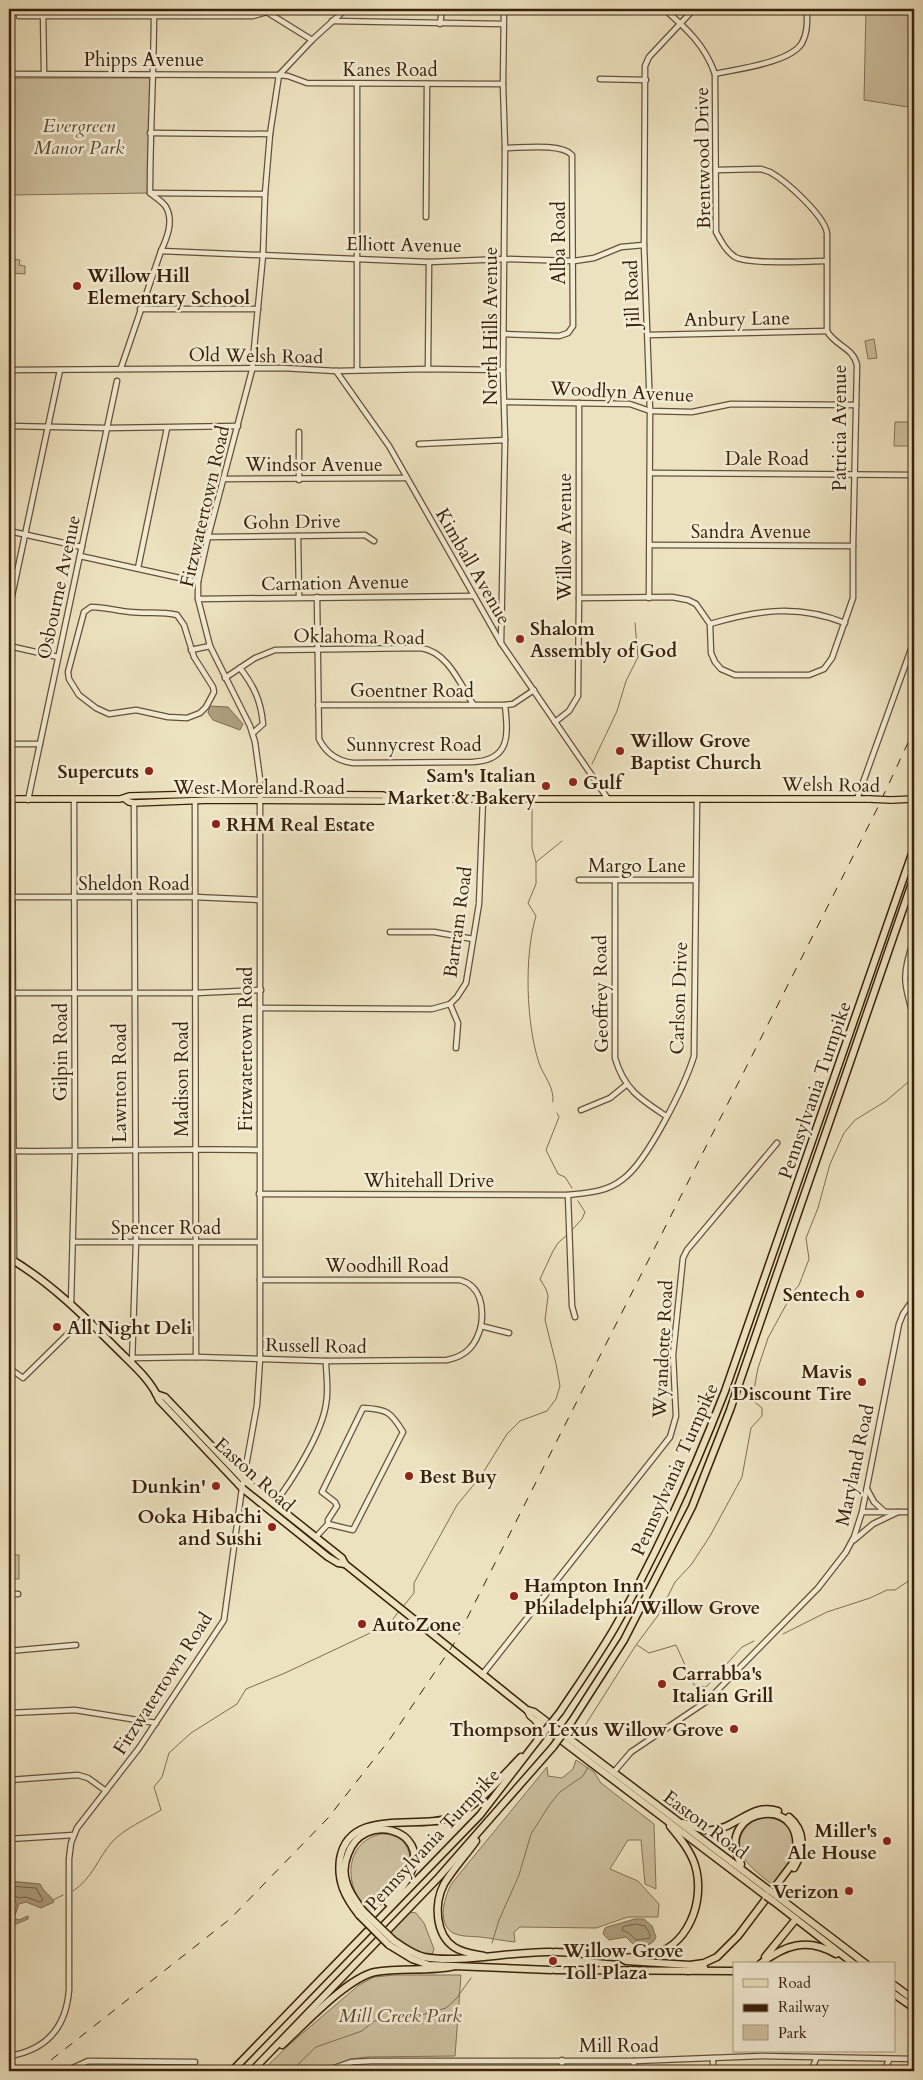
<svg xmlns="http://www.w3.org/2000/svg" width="923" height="2080" font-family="Cardo,serif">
  <rect width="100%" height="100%" fill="#ede2bf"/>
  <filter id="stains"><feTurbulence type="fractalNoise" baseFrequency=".004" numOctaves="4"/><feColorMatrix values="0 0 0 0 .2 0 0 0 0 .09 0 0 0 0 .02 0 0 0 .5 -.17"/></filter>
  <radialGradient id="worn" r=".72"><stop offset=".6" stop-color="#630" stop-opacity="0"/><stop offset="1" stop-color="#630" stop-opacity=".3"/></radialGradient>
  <g fill="#cec1a0" stroke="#837155">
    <path d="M866,9H914V108L864,100Z"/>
    <path d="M9,78H150L149,193L9,195Z"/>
    <path d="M11,259L20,260L19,265L25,266V274L9,273V265H11Z"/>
    <path d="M874,339L877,358L868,359L865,341Z"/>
    <path d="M895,422H914V446H894Z"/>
    <rect x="9" y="1555" width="10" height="24"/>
    <path d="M576,1760L594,1772L601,1783L654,1824L656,1889L645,1884L641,1840H628L610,1869L638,1881L659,1904L658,1917H628L596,1928L520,1927L514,1932L515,1942C503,1941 491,1938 480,1937C470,1936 462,1937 453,1933C436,1923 445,1895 452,1883L547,1767L548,1776L562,1778L573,1769Z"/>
    <path d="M767,1817C809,1824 792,1864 774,1886C758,1873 728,1854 744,1830C750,1821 757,1819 767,1817Z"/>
    <path d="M381,1834C390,1834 399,1836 405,1844C423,1869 386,1898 371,1915C367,1910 362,1905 359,1900C344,1874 349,1841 381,1834Z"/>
    <path d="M410,1912L416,1913L424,1923L434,1949L432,1955L414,1951L388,1934Z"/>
    <path d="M395,1975H461L455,2056L367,2057L350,2059L319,2071H262L291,2043L359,1985L374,1977Z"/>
  </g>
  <g fill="#afa081" stroke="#7f6d51">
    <path d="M210,706L228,707L243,724L240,730L213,720L208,713Z"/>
    <path d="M9,1881L40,1884C45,1894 50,1894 54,1902L41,1908L26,1902L19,1904L14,1918L19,1920L28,1916V1919L9,1927V1911L12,1912L17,1906L16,1902L9,1897Z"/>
    <path d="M635,1919H644L652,1926L656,1937C653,1946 643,1946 635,1946L626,1937L609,1940L603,1934L605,1928L607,1927Z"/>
  </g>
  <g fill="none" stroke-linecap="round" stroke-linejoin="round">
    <g stroke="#746046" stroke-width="1">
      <path d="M9,1886L36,1888L43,1900L40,1902L26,1897L19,1898L9,1893"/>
      <path d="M636,1924L645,1926L650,1934V1938L636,1940L629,1933L622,1930L623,1927Z"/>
    </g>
    <g stroke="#7f6d51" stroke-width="1">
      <path d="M592,764L617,711L626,681L638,657L635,623"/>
      <path d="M532,808V848L536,862"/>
      <path d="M553,1102C554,1086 544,1077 539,1063C526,1023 524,956 536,916L528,903L536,884V862L562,841"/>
      <path d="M557,1113L559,1117L546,1150L558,1174L565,1177L572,1188"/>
      <path d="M570,1232L582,1219L585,1212L578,1201"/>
      <path d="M402,1608L414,1593V1583L457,1505L481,1476L507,1434L520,1421L547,1411L556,1399L560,1386L556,1364L545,1320L548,1296L546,1289L540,1279L553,1251L558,1243L567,1235"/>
      <path d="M783,1634L827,1612L870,1598L887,1590H895L907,1582L914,1573"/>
      <path d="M637,1645L649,1653L676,1645L694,1685L706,1687L742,1647L754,1641"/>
      <path d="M579,1735L636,1645L659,1614L675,1582L691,1565L710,1536L742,1477L751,1428L762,1416V1408L752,1400L758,1368L768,1338L793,1292L799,1285L809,1259L806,1238L818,1208L830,1164L844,1133L855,1120L886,1101L914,1077"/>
      <path d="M73,1891C92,1879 98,1858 112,1842C125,1828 145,1820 161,1810L154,1787L162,1777L169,1753L191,1733L237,1704L246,1689L285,1673L368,1634L391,1622L399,1611"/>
      <path d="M53,1900L63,1895"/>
      <path d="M492,1943L499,1920L519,1875L531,1834L550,1804L560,1792L583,1776L588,1767"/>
      <path d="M291,2071L316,2047L362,2031L374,2021L404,2020L446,2008L456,1999L471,1978"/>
    </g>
    <g stroke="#655137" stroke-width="7">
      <g id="minor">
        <path d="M43,9L44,74"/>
        <path d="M262,9L312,40"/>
        <path d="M664,9C686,28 705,45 715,74L716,232C721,241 726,251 735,257C750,265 807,261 826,261"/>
        <path d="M19,16H253L267,12"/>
        <path d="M332,21L503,24"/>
        <path d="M440,24L442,9"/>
        <path d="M9,74L279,75L288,76L307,83L503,84"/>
        <path d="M715,74C736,69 790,63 802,43C808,32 807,21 807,9"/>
        <path d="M600,79L646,80"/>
        <path d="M150,133L270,134"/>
        <path d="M150,193L265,194"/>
        <path d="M426,217L427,84"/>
        <path d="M161,251L429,262L505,259L574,261L594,258L621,247L644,245"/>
        <path d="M140,309H258"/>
        <path d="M503,334L559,336L568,333L573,326L572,155C561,143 521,148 505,148"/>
        <path d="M648,335L827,331"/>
        <path d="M121,368L161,251C167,238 174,221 166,207C163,202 155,197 150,193C150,131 154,70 154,9"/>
        <path d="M428,369L429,262"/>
        <path d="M9,370L282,368L336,371L428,369L503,370"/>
        <path d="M357,370V84"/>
        <path d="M336,371L389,446L501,643L608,799"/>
        <path d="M505,402L630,404L650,411L692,412L731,404L856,405"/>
        <path d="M9,426L107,428L238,426"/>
        <path d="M299,432V480"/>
        <path d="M419,444L505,440"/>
        <path d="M650,473L914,475"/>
        <path d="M223,479L406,478"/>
        <path d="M9,531L82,547"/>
        <path d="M298,536L299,597"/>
        <path d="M208,537L365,535L374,541"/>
        <path d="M650,545L853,546"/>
        <path d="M80,556L198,582"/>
        <path d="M138,568L167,428"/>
        <path d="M317,597L319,739C326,753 337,761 353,763L473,762C511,760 508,734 505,705L513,704L534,690"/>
        <path d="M579,598L672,597L688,600L696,604L710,624L711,653L715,662L721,669L735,675H809L824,669L832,658L853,598V546L857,365C853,347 835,346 827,331V233C824,215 786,181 770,172L761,169L716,170"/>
        <path d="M649,598L650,411L644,245L645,66L649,57L694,9"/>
        <path d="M198,599L474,596"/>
        <path d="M91,607C105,607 117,611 130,612C146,614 161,611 177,615L184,625L194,657L213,687L214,692L206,707L200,713L187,718L168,717L136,710L109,714L96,708L79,695L69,679L68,672L84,612Z"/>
        <path d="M9,610L60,370"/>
        <path d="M710,624C758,610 798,604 845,623"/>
        <path d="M501,643L505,440L503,370L505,148L503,84L504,9"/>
        <path d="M9,646L58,657"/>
        <path d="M191,650L210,646"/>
        <path d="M240,668C254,686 261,701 263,724L253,733"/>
        <path d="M225,678L255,658L275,650L421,648C448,652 460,684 473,704"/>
        <path d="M318,705H505"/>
        <path d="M555,722L569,711L578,696L579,598V403"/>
        <path d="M9,744H40"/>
        <path d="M857,799L914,641"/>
        <path d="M28,800L117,381"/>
        <path d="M195,801L196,1357"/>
        <path d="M579,880H696"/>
        <path d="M615,880V1058C624,1089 640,1099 666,1116"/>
        <path d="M9,897H194L259,900"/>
        <path d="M390,932H434L473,939"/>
        <path d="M914,940C902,973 903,983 914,1017"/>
        <path d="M9,993H196L261,990"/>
        <path d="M450,1004L458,1023L456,1048"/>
        <path d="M261,1008L432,1009L450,1004L457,997L466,983L479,904L483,799"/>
        <path d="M581,1110L610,1098L626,1085"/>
        <path d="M9,1151C92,1152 176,1148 259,1150"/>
        <path d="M259,1194L568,1195C588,1193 607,1192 623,1179C647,1162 685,1085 694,1056L697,799"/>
        <path d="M568,1195L572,1306L575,1317"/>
        <path d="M73,1242H259"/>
        <path d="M9,1272L14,1261L12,799"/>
        <path d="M260,1280H460C481,1286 484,1307 481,1326L509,1333"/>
        <path d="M71,1304L75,1152L74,799"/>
        <path d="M132,1358L196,1357L326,1361L447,1360C467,1356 476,1345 481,1326"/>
        <path d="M132,1364L136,1242L134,803"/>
        <path d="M9,1368L23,1378L85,1317"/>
        <path d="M867,1489L874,1502L885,1512"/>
        <path d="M274,1504C292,1481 322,1433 326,1404C329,1390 326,1375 326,1361"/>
        <path d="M862,1512H914"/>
        <path d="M316,1537L328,1524V1520L337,1506L335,1502L322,1492L363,1408C387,1409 391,1412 403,1432L353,1530L328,1524"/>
        <path d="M854,1540L873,1524L898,1512"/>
        <path d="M9,1594H18"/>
        <path d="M9,1651L76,1645"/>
        <path d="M482,1675L670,1437L676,1416L673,1355L683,1258L687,1250L777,1143"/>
        <path d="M9,1713L75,1710L156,1723"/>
        <path d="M613,1773L631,1752L707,1701L818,1588L846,1552L854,1537L862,1512L899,1324L903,1314L914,1298"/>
        <path d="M9,1780L78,1775L88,1778L106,1791"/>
        <path d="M9,1839L74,1835"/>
        <path d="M9,2056C47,2050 66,2027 69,1990V1859L71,1843L77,1828L139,1748L224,1620L242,1488L257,1405L260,1359V779L255,742L250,726L210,646L198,599V582L208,537L252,370L263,255L265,194L270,134L279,75L312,40L346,9"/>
        <path d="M66,2071L88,2061L195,2062"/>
        <path d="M325,2071L352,2062L371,2061H634L762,2056L914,2059"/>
        <path d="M562,2071V2060"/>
        <path d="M633,2071L634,2061"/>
        <path d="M713,2071V2058"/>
        <path d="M811,2071L816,2059"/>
        <path d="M884,2071L889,2060"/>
      </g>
    </g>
    <g stroke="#38210a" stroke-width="8">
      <g id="major">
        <path d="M9,799H120L129,796L204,794L383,795L394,799"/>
        <path d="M125,799L129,802L134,803L211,800L382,801L394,799H869"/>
        <path d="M891,800L914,799"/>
        <path d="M527,1710L530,1716L536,1721"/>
      </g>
    </g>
    <g stroke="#38210a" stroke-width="9">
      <g id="highway">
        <path d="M9,1258C50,1282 84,1316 118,1350C132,1364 152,1381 159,1400L242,1488L328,1557L338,1563L345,1564"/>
        <path d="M156,1394L165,1397L244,1480L342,1558L345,1564L527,1710L534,1712L770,1891"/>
        <path d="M560,1712C578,1685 597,1658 614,1629C658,1553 693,1473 725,1391L914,848"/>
        <path d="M536,1721L766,1896"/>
        <path d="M572,1721L624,1640L692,1507L730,1410L914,877"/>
        <path d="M789,1817C806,1831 804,1851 794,1868"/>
        <path d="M683,1823C693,1825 701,1832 712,1830C737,1828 752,1802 778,1811"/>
        <path d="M476,1841C466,1855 453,1869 444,1884C434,1903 435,1934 454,1947C463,1953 474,1954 484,1956"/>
        <path d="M777,1896L866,1964"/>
        <path d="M773,1901L854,1964"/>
        <path d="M363,1911C357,1902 350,1894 347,1884C343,1874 344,1864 348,1854C363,1811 430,1829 411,1872C406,1884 397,1894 388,1903"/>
        <path d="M359,1915C345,1897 337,1882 340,1859C349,1806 419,1831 452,1817C480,1805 501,1777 521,1757"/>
        <path d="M393,1940C403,1947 412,1954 424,1957C460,1964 512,1951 551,1952"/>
        <path d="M389,1945L412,1959L429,1965L551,1970"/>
        <path d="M555,1952C585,1952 617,1961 647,1956C688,1949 706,1901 695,1865C690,1850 680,1838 670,1826"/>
        <path d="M619,1957L626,1961L690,1965L704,1963L717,1957L738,1936L793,1863C816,1790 710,1805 741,1864L740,1868"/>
        <path d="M765,1957L796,1919"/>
        <path d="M760,1964C785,1945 807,1937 836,1954"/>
        <path d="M555,1970L734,1971"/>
        <path d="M688,1971L704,1967"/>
        <path d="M894,1985L914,2000"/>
        <path d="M894,1994L914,2008"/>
        <path d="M282,2045C304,2025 347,1978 375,1972C402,1967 429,1972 455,1966"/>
        <path d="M232,2071L480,1815L537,1741"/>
        <path d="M252,2071L439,1877L553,1747"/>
      </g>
    </g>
    <use href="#minor" stroke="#f3ecd5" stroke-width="4.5"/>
    <use href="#major" stroke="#ede2bf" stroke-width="5.5"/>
    <use href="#highway" stroke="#ede2bf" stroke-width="6"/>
    <path stroke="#38210a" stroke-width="1" stroke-dasharray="9 9" stroke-linecap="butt" d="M37,2071L230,1919L328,1818L390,1739L455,1642L877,809L914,730"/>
    <g stroke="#38210a" stroke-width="8" stroke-linecap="butt">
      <path id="major-bridge" d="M869,799L891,800"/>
    </g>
    <g stroke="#38210a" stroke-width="9" stroke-linecap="butt">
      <g id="highway-bridge">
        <path d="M537,1741L560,1712"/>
        <path d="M553,1747L572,1721"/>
        <path d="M770,1891L777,1896"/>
        <path d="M766,1896L773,1901"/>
        <path d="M363,1911L393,1940"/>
        <path d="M359,1915L389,1945"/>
      </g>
    </g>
    <use href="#major-bridge" stroke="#ede2bf" stroke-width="5.5"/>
    <use href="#highway-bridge" stroke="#ede2bf" stroke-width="6"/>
  </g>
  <g fill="#8f2418" stroke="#f3ecd5" stroke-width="2">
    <circle cx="77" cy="286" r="5"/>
    <circle cx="520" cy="639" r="5"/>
    <circle cx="620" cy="751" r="5"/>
    <circle cx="149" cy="771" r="5"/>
    <circle cx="573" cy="782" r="5"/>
    <circle cx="546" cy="786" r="5"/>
    <circle cx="216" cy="824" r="5"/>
    <circle cx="860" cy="1294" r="5"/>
    <circle cx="57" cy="1327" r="5"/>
    <circle cx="862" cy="1382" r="5"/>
    <circle cx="409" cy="1476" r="5"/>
    <circle cx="216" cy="1486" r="5"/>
    <circle cx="272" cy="1527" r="5"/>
    <circle cx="514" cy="1596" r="5"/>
    <circle cx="362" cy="1624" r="5"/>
    <circle cx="662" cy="1684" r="5"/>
    <circle cx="734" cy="1729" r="5"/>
    <circle cx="887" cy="1841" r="5"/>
    <circle cx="849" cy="1891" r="5"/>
    <circle cx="553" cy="1961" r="5"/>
  </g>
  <g text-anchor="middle" stroke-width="5" stroke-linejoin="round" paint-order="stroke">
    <g font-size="19" fill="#38210a" stroke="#f3ecd5">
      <text x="144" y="66">Phipps Avenue</text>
      <text x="390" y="76">Kanes Road</text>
      <text transform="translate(702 158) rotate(-91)" y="7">Brentwood Drive</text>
      <text transform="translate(558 243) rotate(-90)" y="7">Alba Road</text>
      <text transform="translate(404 244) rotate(1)" y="7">Elliott Avenue</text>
      <text transform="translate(631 294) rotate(-92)" y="7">Jill Road</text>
      <text transform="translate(737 318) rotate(-1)" y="7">Anbury Lane</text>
      <text transform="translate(490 326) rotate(-90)" y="7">North Hills Avenue</text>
      <text transform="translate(256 355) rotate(1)" y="7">Old Welsh Road</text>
      <text transform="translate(622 391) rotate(3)" y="7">Woodlyn Avenue</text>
      <text transform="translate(839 428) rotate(-90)" y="7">Patricia Avenue</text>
      <text x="767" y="465">Dale Road</text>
      <text x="314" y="471">Windsor Avenue</text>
      <text transform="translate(204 506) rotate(-77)" y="7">Fitzwatertown Road</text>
      <text transform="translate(292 521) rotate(-1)" y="7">Gohn Drive</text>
      <text x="751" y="538">Sandra Avenue</text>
      <text transform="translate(564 537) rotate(-90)" y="7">Willow Avenue</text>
      <text transform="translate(474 566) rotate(60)" y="7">Kimball Avenue</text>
      <text transform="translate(335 582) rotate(-1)" y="7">Carnation Avenue</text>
      <text transform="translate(58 587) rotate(-78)" y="7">Osbourne Avenue</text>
      <text transform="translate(359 636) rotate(1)" y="7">Oklahoma Road</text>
      <text x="412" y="697">Goentner Road</text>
      <text x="414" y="751">Sunnycrest Road</text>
      <text transform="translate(831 784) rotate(1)" y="7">Welsh Road</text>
      <text x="259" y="794">West Moreland Road</text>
      <text x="637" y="872">Margo Lane</text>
      <text x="134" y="890">Sheldon Road</text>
      <text transform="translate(457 922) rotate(-82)" y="7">Bartram Road</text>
      <text transform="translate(600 994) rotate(-91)" y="7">Geoffrey Road</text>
      <text transform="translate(678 998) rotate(-88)" y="7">Carlson Drive</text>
      <text transform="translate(245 1049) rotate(-90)" y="7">Fitzwatertown Road</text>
      <text transform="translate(60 1052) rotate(-90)" y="7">Gilpin Road</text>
      <text transform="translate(181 1079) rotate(-90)" y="7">Madison Road</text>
      <text transform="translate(119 1083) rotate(-90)" y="7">Lawnton Road</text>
      <text transform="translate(814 1090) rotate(-71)" y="7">Pennsylvania Turnpike</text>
      <text x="429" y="1187">Whitehall Drive</text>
      <text x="166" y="1234">Spencer Road</text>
      <text x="387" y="1272">Woodhill Road</text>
      <text transform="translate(316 1345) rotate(1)" y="7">Russell Road</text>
      <text transform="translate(662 1349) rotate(-87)" y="7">Wyandotte Road</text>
      <text transform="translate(854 1465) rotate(-78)" y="7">Maryland Road</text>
      <text transform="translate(674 1469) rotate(-66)" y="7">Pennsylvania Turnpike</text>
      <text transform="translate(255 1474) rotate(42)" y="7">Easton Road</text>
      <text transform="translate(162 1683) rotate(-57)" y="7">Fitzwatertown Road</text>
      <text transform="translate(706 1824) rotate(37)" y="7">Easton Road</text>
      <text transform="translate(432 1839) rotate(-47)" y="7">Pennsylvania Turnpike</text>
      <text x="619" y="2052">Mill Road</text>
    </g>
    <g font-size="19" font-style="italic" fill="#5e4930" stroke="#f3ecd5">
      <text x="79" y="132">Evergreen<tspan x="79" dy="22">Manor Park</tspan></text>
      <text x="400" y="2022">Mill Creek Park</text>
    </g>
    <g font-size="19" font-weight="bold" fill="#38210a" stroke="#f3ecd5" text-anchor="start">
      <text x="87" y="282">Willow Hill<tspan x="87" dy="22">Elementary School</tspan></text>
      <text x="530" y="635">Shalom<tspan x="530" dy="22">Assembly of God</tspan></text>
      <text x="630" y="747">Willow Grove<tspan x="630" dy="22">Baptist Church</tspan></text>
      <text x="139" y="778" text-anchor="end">Supercuts</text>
      <text x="536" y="782" text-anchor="end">Sam's Italian<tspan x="536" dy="22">Market &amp; Bakery</tspan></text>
      <text x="583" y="789">Gulf</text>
      <text x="226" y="831">RHM Real Estate</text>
      <text x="850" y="1301" text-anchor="end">Sentech</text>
      <text x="67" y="1334">All Night Deli</text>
      <text x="852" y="1378" text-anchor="end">Mavis<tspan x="852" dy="22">Discount Tire</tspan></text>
      <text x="419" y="1483">Best Buy</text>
      <text x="206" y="1493" text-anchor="end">Dunkin'</text>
      <text x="262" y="1523" text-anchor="end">Ooka Hibachi<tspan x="262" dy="22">and Sushi</tspan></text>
      <text x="524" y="1592">Hampton Inn<tspan x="524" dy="22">Philadelphia/Willow Grove</tspan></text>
      <text x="372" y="1631">AutoZone</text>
      <text x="672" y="1680">Carrabba's<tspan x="672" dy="22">Italian Grill</tspan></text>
      <text x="724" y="1736" text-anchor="end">Thompson Lexus Willow Grove</text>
      <text x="877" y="1837" text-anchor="end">Miller's<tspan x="877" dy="22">Ale House</tspan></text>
      <text x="839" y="1898" text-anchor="end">Verizon</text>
      <text x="563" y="1957">Willow Grove<tspan x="563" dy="22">Toll Plaza</tspan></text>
    </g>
  </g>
  <rect width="923" height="2080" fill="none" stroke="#ede2bf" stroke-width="30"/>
  <rect x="10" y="10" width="903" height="2060" fill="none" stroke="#38210a" stroke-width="2.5"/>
  <rect x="15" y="15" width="893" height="2050" fill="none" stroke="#38210a"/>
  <rect x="733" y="1962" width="162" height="90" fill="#f3ecd5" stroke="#a89b84"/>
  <rect x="743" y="1979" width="25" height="8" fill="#ede2bf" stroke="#a89b84"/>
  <text x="778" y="1988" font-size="15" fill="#38210a">Road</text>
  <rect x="743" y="2004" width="25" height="8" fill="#38210a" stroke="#a89b84"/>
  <text x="778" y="2012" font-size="15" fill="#38210a">Railway</text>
  <rect x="743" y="2025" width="25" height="15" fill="#cec1a0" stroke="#a89b84"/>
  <text x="778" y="2038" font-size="15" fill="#38210a">Park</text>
  <rect width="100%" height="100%" filter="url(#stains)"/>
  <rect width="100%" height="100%" fill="url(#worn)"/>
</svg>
